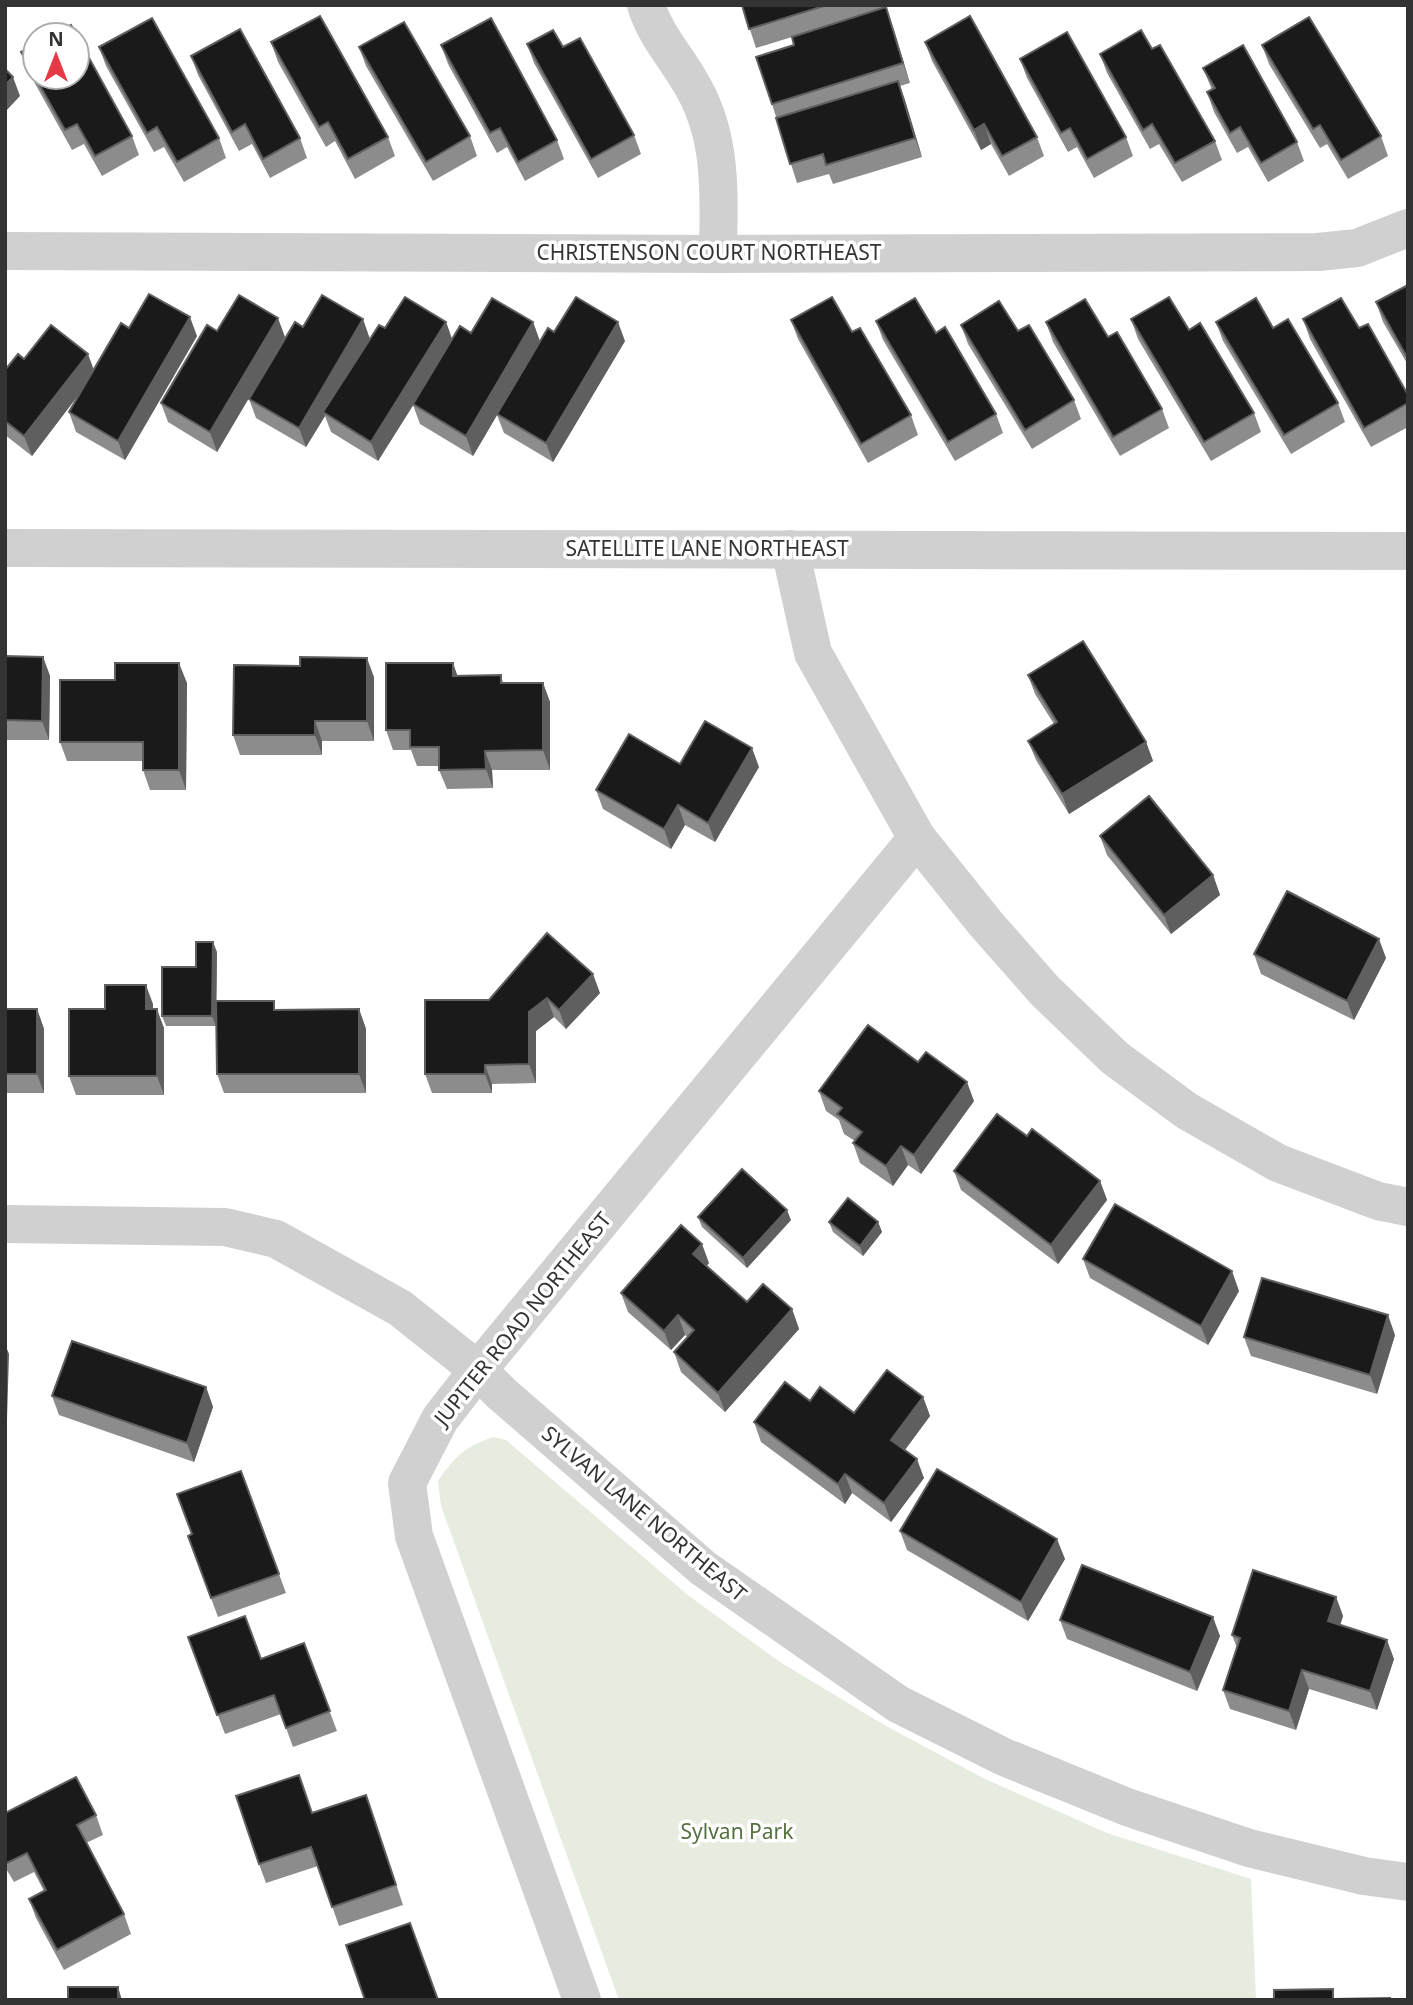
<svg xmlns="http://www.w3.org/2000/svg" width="1413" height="2005" font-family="'Noto Sans',sans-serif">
  <rect width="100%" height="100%" fill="#fff"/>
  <path fill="#e6ecdf" d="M493,1437L506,1440L689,1596L780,1662L886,1726L985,1779L1107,1833L1251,1879L1256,2000H619L441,1506L438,1481C455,1456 465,1447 493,1437Z"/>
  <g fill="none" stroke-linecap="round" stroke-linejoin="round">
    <g stroke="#d0d0d0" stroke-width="38">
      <path d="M646,5C656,36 673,53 689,80C723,134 719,193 718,254"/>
      <path d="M5,251L718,254L1318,252L1357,248L1408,228"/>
      <path d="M5,548L1408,551"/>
      <path d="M790,549L813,653L917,838L986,924L1045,991L1115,1058L1187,1111L1278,1163L1378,1201L1408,1207"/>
      <path d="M5,1224L225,1227L276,1239L400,1308L478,1370L502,1394L703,1568L898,1704L1004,1757L1127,1807L1249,1848L1364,1876L1408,1882"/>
      <path d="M582,2000L414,1536L407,1483L440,1419L478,1370L917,838"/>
    </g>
  </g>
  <g fill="#8c8c8c">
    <path d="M742,5H885L910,83L900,86L922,157L833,184L829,174L797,183L772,104L794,45L792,37L756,48Z"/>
    <path d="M271,42L388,137L395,156L355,179L335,141L326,147L278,62Z"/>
    <path d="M925,42L1037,137L1044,156L1009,176L991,144L981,150L932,61Z"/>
    <path d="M527,44L563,47L634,135L641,154L598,178L534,63Z"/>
    <path d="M441,45L557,140L564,159L525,181L507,147L497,153L448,64Z"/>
    <path d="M1262,45L1381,136L1388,156L1348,179L1327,144L1320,148L1269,64Z"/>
    <path d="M99,47L219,138L226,158L184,182L164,147L154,152L106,66Z"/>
    <path d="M359,47L470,136L477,156L433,181L366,66Z"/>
    <path d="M1152,49L1215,141L1222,160L1182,182L1159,144L1150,149L1107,73L1100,54Z"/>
    <path d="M21,52L132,136L139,155L102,176L84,144L72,150L28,71Z"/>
    <path d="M191,56L300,138L307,158L270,178L252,144L239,151L198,75Z"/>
    <path d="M1020,59L1126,137L1133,156L1094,178L1077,147L1068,152L1027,78Z"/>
    <path d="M1203,68L1297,142L1304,161L1268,182L1248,147L1237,153L1214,112L1207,92L1212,90Z"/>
    <path d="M1408,285V365L1383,322L1376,302Z"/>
    <path d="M1131,319L1254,413L1261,432L1211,461L1138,339Z"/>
    <path d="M1303,319L1359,328L1408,395V427L1371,447L1310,339Z"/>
    <path d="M791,320L852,332L911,415L918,435L868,463L798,339Z"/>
    <path d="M876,321L936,333L996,414L1003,433L955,461L883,340Z"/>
    <path d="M446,322L452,339L471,333L533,322L540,341L554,332L625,341L553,462L504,433L497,415L473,456L420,424L413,405L378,461L331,432L325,416L306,447L256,418L249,399L303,327L370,339L385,328Z"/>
    <path d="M1046,322L1162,409L1169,428L1120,456L1053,342Z"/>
    <path d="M1216,322L1273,328L1338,403L1345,422L1291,454L1223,341Z"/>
    <path d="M961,325L1018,331L1074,400L1081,419L1032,449L968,344Z"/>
    <path d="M129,328L197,336L125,460L76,432L69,412L83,389L32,456L5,435V370L24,359L94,370Z"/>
    <path d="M217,331L285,337L217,452L168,422L161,403Z"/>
    <path d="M5,656L43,657L50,676L49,740H5Z"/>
    <path d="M453,663L457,676L501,675L503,683H543L550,702V770H492L493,788L447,789L439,770V766H417L411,750H393L386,730Z"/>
    <path d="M1028,675L1146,742L1153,761L1069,814L1036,760L1028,741L1054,724L1035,694Z"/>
    <path d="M374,677V741H322V755H240L233,735Z"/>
    <path d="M187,683L186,790H150L143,770V761H67L60,742Z"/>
    <path d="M680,764L759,767L715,842L685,825L671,849L603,809L596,790Z"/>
    <path d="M1100,836L1213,875L1220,895L1171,934L1107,855Z"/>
    <path d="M217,952L216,1026H166L162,1016L196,967Z"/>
    <path d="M1254,954L1386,958L1354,1020L1261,974Z"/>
    <path d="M600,993L566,1029L554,1017L536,1031V1083L492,1084V1093H432L425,1074L489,1000Z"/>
    <path d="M153,1004V1009L164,1028V1095H76L69,1076L105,1009Z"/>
    <path d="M5,1009H37L44,1029V1093H5Z"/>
    <path d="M359,1009L366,1029V1093H224L217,1074Z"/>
    <path d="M918,1062L974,1101L921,1174L908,1165L893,1186L860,1163L853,1143L855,1141L844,1134L839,1120L826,1111L819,1091Z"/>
    <path d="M954,1171L1100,1181L1107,1200L1058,1264L961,1190Z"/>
    <path d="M698,1217L791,1220L747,1268L702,1227Z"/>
    <path d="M829,1222H878L882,1232L863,1256L833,1232Z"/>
    <path d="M1083,1259L1239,1291L1208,1345L1090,1278Z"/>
    <path d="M709,1263L706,1266L747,1302L792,1309L799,1329L725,1412L681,1372L674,1352L688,1337L685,1335L671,1350L628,1312L621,1293Z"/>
    <path d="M1395,1335L1377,1394L1251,1356L1244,1337Z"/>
    <path d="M206,1387L213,1407L194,1462L59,1415L52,1396Z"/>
    <path d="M923,1397L930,1416L905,1450L924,1478L891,1522L852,1493L845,1504L761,1442L754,1422L810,1401L854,1413Z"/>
    <path d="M241,1471L286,1593L218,1617L188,1536L192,1534Z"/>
    <path d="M900,1531L1065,1559L1028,1621L907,1550Z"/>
    <path d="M1336,1597L1343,1616L1340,1625L1394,1659L1377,1710L1309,1689L1296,1730L1230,1709L1223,1690L1237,1648L1232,1635Z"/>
    <path d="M1060,1620L1220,1636L1197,1691L1067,1639Z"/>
    <path d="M188,1637L261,1659L304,1643L337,1731L293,1747L281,1714L225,1734Z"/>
    <path d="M5,1813L96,1815L103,1835L86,1843L124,1914L131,1934L64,1970L36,1918L29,1899L44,1891L34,1872L14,1882L5,1867Z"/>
    <path d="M312,1813L373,1815L403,1905L339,1926L318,1866L266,1883L259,1864Z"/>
  </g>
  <g fill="#5f5f5f">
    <path d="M886,7L893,27L910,83L903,63Z"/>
    <path d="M13,77L20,96L5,112V85Z"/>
    <path d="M898,81L905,100L922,157L915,138Z"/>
    <path d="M984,124L991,144L981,150L974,130Z"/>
    <path d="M190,317L197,336L125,460L118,441Z"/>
    <path d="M278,318L285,337L217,452L210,432Z"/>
    <path d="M363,319L370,339L323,412L325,416L306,447L299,428Z"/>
    <path d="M446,322L453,342L378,461L371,442Z"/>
    <path d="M533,322L540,342L473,456L466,436Z"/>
    <path d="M618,322L625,341L553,462L546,443Z"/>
    <path d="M88,354L95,373L32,456L24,436Z"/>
    <path d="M43,657L50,676L49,740L42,721Z"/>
    <path d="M367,658L374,677V741L367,721Z"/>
    <path d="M179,663L187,683L186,790L179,770Z"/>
    <path d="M453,663L460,683L453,676Z"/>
    <path d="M543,683L550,702V770L543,750Z"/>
    <path d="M315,721L322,741V755L315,735Z"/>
    <path d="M1146,742L1153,761L1069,814L1062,794Z"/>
    <path d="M752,748L759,767L715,842L708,823Z"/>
    <path d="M485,751L492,770L493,788L486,769Z"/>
    <path d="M678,805L685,825L671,849L664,829Z"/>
    <path d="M1213,875L1220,895L1171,934L1164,915Z"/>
    <path d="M1379,939L1386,958L1354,1020L1347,1001Z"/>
    <path d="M213,942L217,952L216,1026L212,1016Z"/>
    <path d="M593,974L600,993L566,1029L559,1010Z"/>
    <path d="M146,985L153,1004V1028L146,1009Z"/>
    <path d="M547,998L554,1017L536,1031V1083L529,1064V1012Z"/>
    <path d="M37,1009L44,1029V1093L37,1074Z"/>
    <path d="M157,1009L164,1028V1095L157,1076Z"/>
    <path d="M359,1009L366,1029V1093L359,1074Z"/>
    <path d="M485,1065L492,1084V1093L485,1074Z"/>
    <path d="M967,1082L974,1101L921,1174L914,1155Z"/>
    <path d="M901,1146L908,1165L893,1186L886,1166Z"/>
    <path d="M1100,1181L1107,1200L1058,1264L1051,1245Z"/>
    <path d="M787,1210L791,1220L747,1268L743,1258Z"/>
    <path d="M878,1222L882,1232L863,1256L860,1246Z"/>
    <path d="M702,1244L709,1263L700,1274L693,1254Z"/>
    <path d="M1232,1271L1239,1291L1208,1345L1201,1326Z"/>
    <path d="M792,1309L799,1329L725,1412L718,1393Z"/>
    <path d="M678,1315L685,1335L671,1350L664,1331Z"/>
    <path d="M1388,1315L1395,1335L1377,1394L1370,1375Z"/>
    <path d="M5,1344L9,1354L7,1419L5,1415Z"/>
    <path d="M206,1387L213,1407L194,1462L187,1443Z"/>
    <path d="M923,1397L930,1416L898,1459L891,1440Z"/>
    <path d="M917,1459L924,1478L891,1522L884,1503Z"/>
    <path d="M845,1474L852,1493L845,1504L838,1484Z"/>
    <path d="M1057,1539L1065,1559L1028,1621L1021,1602Z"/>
    <path d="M1336,1597L1343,1616L1335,1641L1328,1621Z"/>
    <path d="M1213,1617L1220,1636L1197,1691L1190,1672Z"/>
    <path d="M1387,1640L1394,1659L1377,1710L1370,1691Z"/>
    <path d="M1302,1670L1309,1689L1296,1730L1289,1711Z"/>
    <path d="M118,1987L122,2000H118Z"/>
  </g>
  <g fill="#1a1a1a" stroke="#5f5f5f" stroke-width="2">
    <path d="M742,5H827L749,29Z"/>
    <path d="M886,7L903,63L772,104L756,57L794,45L792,37Z"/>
    <path d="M320,16L388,137L348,159L328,122L319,127L271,42Z"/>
    <path d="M970,16L1037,137L1002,156L984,124L974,130L925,42Z"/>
    <path d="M1309,17L1381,136L1341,160L1320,125L1313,129L1262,45Z"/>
    <path d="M152,18L219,138L177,162L157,127L147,133L99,47Z"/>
    <path d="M491,18L557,140L518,162L500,128L490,133L441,45Z"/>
    <path d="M404,22L470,136L426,162L359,47Z"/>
    <path d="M71,25L77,35H52Z"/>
    <path d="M240,29L300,138L263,159L245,124L232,132L191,56Z"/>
    <path d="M553,30L563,47L580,38L634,135L591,159L527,44Z"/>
    <path d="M1141,30L1152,49L1160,45L1215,141L1175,163L1152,124L1143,130L1100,54Z"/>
    <path d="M1067,32L1126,137L1087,159L1070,128L1061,133L1020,59Z"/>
    <path d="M77,36L132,136L95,156L77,124L65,130L35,77H77Z"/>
    <path d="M35,45V77L21,52Z"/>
    <path d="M1243,45L1297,142L1261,163L1240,127L1230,133L1207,92L1215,88L1203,68Z"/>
    <path d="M5,69L13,77L5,85Z"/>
    <path d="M898,81L915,138L826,165L823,154L790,164L776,118Z"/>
    <path d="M1408,285V359L1376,302Z"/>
    <path d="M149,294L190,317L118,441L69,412L121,323L129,328Z"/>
    <path d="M239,295L278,318L210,432L161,403L207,325L217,331Z"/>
    <path d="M322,295L363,319L299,428L249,399L295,322L303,327Z"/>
    <path d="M405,297L446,322L371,442L323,412L379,325L385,328Z"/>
    <path d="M576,297L618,322L546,443L497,414L548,328L554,332Z"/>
    <path d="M832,297L852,332L860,328L911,415L861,444L791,320Z"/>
    <path d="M1169,297L1189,330L1200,323L1254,413L1204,442L1131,319Z"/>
    <path d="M492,298L533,322L466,436L413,404L460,326L471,333Z"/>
    <path d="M915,298L936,333L945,327L996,414L948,442L876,321Z"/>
    <path d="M1256,298L1273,328L1288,319L1338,403L1284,435L1216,322Z"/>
    <path d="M1341,298L1359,328L1368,324L1408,395V403L1364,428L1303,319Z"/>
    <path d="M1085,299L1108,337L1117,332L1162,409L1113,437L1046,322Z"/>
    <path d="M999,301L1018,331L1029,325L1074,400L1025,430L961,325Z"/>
    <path d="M51,325L88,354L24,436L5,421V370L18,354L24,359Z"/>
    <path d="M1083,641L1146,742L1062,794L1028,741L1057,722L1028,675Z"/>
    <path d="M5,656L43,657L42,721L5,720Z"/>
    <path d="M300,657L367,658V721H315V735H233L234,665L300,666Z"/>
    <path d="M115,663H179V770H143V742H60V680H115Z"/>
    <path d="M386,663H453V676L501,675V683H543V750L485,751L486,769L439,770V747H410V730H386Z"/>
    <path d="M705,721L752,748L708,823L678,805L664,829L596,790L629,734L680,764Z"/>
    <path d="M1149,796L1213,875L1164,915L1100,836Z"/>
    <path d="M1287,891L1379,939L1347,1001L1254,954Z"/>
    <path d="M547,933L593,974L559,1010L547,998L529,1012V1064L485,1065V1074H425V1000H489Z"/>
    <path d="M196,942H213L212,1016H162V967H196Z"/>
    <path d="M105,985H146V1009H157V1076H69V1009H105Z"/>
    <path d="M216,1001H274V1010L359,1009V1074H217Z"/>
    <rect x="5" y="1009" width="32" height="65"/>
    <path d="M868,1025L918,1062L926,1052L967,1082L914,1155L901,1146L886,1166L853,1143L862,1132L837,1114L842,1108L819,1091Z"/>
    <path d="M997,1114L1027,1136L1032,1129L1100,1181L1051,1245L954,1171Z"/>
    <path d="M742,1169L787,1210L743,1258L698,1217Z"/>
    <path d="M848,1198L878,1222L860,1246L829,1222Z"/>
    <path d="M1115,1204L1232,1271L1201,1326L1083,1259Z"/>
    <path d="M681,1225L702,1244L693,1254L747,1302L763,1284L792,1309L718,1393L674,1352L694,1330L678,1315L664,1331L621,1293Z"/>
    <path d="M1262,1278L1388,1315L1370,1375L1244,1337Z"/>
    <path d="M72,1341L206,1387L187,1443L52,1396Z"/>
    <path d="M887,1370L923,1397L891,1440L917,1459L884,1503L845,1474L838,1484L754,1422L785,1382L810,1401L820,1387L854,1413Z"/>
    <path d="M937,1469L1057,1539L1021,1602L900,1531Z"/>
    <path d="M241,1471L279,1574L211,1598L188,1536L192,1534L177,1494Z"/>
    <path d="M1082,1565L1213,1617L1190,1672L1060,1620Z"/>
    <path d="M1253,1570L1336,1597L1328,1621L1387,1640L1370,1691L1302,1670L1289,1711L1223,1690L1240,1638L1232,1635Z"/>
    <path d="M245,1616L261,1659L304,1643L330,1711L286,1728L274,1695L217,1715L188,1637Z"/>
    <path d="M299,1775L312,1813L366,1795L396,1885L332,1907L311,1847L259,1864L236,1796Z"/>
    <path d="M76,1777L96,1815L77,1825L124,1914L57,1950L29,1899L46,1890L27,1853L7,1863L5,1861V1813Z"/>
    <path d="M410,1923L438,2000H365L346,1945Z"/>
    <rect x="68" y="1987" width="50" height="13"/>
    <path d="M1333,1989V1999L1390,1998V2000H1274V1990Z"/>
  </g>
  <g text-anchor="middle" stroke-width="7" stroke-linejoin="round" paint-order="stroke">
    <g font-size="21" fill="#333" stroke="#fff">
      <text x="709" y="260">CHRISTENSON COURT NORTHEAST</text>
      <text x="707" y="556">SATELLITE LANE NORTHEAST</text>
      <text transform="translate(523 1319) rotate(-51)" y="7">JUPITER ROAD NORTHEAST</text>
      <text transform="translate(644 1514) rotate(40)" y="7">SYLVAN LANE NORTHEAST</text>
    </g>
    <g font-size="21" fill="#56703f" stroke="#fff">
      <text x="737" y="1839">Sylvan Park</text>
    </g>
  </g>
  <rect width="1413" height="2005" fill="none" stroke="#333333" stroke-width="14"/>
  <g transform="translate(56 56)"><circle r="33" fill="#ffffff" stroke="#adadad" stroke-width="2"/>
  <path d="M0-5L12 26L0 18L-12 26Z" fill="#e63946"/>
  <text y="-10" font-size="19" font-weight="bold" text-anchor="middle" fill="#333333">N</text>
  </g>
</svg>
